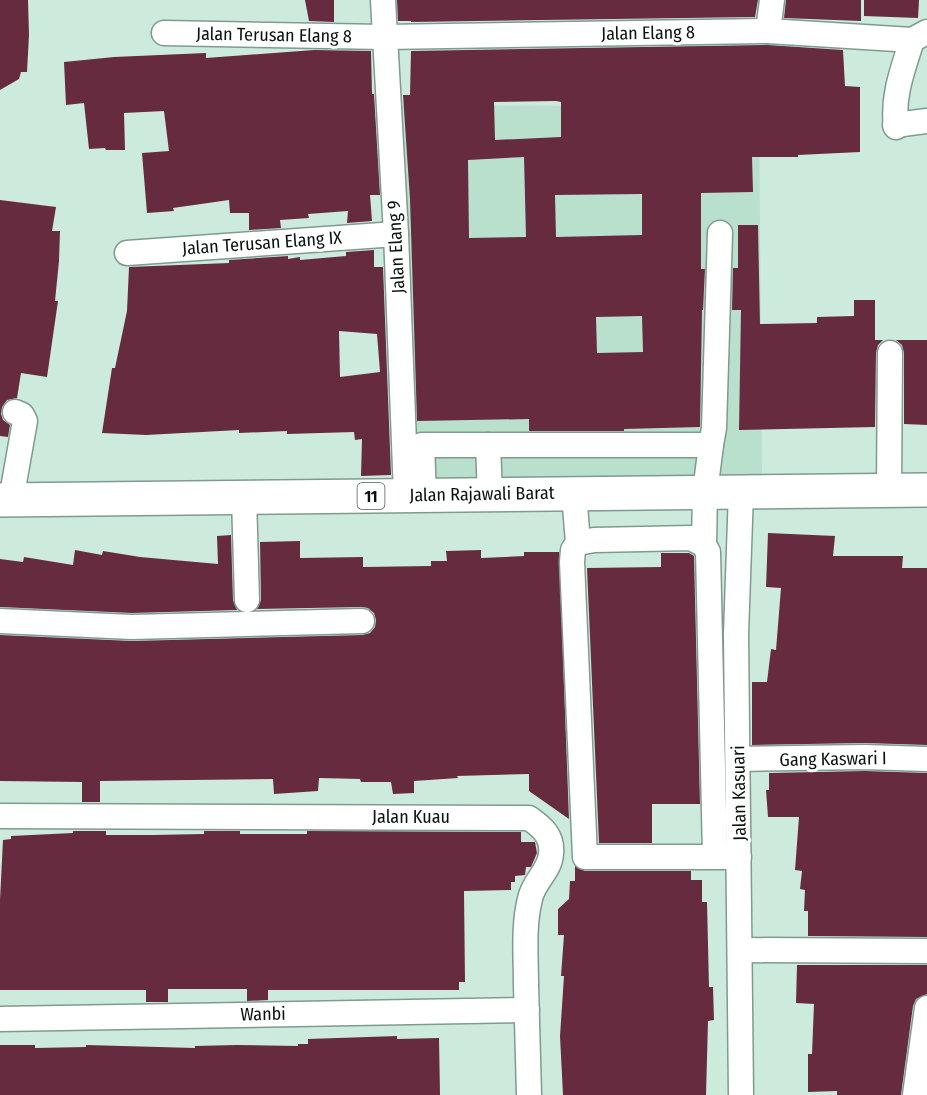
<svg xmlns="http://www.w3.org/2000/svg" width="927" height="1095" font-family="'Fira Sans Condensed',sans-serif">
  <rect width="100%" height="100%" fill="#cdebdd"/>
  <path fill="#b9dfcd" d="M396,105L759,107L762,482L418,486Z"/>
  <g fill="#672b40" fill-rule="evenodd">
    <path d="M0,0H28L29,35L27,72H21L19,79L0,90Z"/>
    <path d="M305,0H334V22L309,21Z"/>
    <path d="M397,0H758L755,17L411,22V21H398Z"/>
    <path d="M786,0H861V21L784,18Z"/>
    <path d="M864,0H919L918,18L864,16Z"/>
    <path d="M768,45L843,50L845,86L860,87V152L798,155V157H752L753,192L701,193V269H705L703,310H702L700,427L624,429V431H529V419L417,421L410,199L403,95H410L411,51ZM556,101L561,102V137L495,140L494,102ZM524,157L526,237L469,238L468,160ZM642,194V235L556,237L555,195ZM642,316L643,352L597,353L596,317Z"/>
    <path d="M314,50L371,51L372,94H374L380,195H370L372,221L347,223L348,211L308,214L309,218L280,220L281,228L249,230V213H230L229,200L173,208L174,211L147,213L142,153L169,151L164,111L124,113L125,150H106L105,148L89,149L84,103L66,105L64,62L114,57L206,53V58Z"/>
    <path d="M0,200L56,207L52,231H60L59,261L55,301H58L47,377L21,373L17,398L7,400L2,407L1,414L3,420L10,425L8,437L0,436Z"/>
    <path d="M738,225H758L760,324L817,323V317L854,316V300H875V340H883L878,345L876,353L875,427L739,430L741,310H732L733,268H738Z"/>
    <path d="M374,250V267H383L391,475L361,476L362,439L355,440L354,432L287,434V431L239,433V430L146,435L102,433L112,368H115L127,311L129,267L229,263V260L288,256V259L300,257V260L346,256V252ZM339,331L377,334L380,372L340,377Z"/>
    <path d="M896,340H927V425L904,424V353L902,345Z"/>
    <path d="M768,533L835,536L833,556H903L902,568H927V745L865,743L752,745V682H767L771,649L776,650L781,588L766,587Z"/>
    <path d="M231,535L233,600L237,610L132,613L0,607V559L23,562L24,557L73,565L75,550L102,555L103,551L140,557L218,564L217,536Z"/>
    <path d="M300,541V558L363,557V567L431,566V561H447L446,551L481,550V558L524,556V552H559L569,819L529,791V774L457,776L458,778L414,781V793L393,794L391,782H361L360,779L319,778L318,791L274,794L273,779L100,781V802H82V782L0,781V635L132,641L362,635L370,633L375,627L376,620L374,613L368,608L362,607L257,609L261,600L260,542Z"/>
    <path d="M661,553H689L694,556L700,804H652V843H599L587,568L661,567Z"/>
    <path d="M865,771L927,773V937L808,936V911H804L805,890L800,889L802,871L795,870L799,817H768L766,790H769V773Z"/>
    <path d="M73,831H106V835H152L204,834V831H240V834H307V831L521,832V842H535L537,853L531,867H526L525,875L515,876V882H511V890L464,891L465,982H459V990H268V1000L247,1001V989H168V1002H146V990H0V900L3,840L11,839V836L73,833Z"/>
    <path d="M575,866L585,871H691V880H702V902H707L709,987H713L714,1020L708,1021L706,1095H563L560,1036L564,976H561L564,935H558V909L569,899L570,881H575Z"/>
    <path d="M797,965H927V994L916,999L913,1006L901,1095H837V1091L808,1092V1054H812L814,1004L796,1003Z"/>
    <path d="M397,1036V1039L439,1038L440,1095H0V1045H35V1048L86,1047V1045L195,1048V1046L236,1045L298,1046V1044H308V1039Z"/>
  </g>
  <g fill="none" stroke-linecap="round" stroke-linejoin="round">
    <g stroke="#7f9b8e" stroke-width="27">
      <g id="minor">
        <path d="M383,0L396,234L406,495"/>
        <path d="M768,31L772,0"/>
        <path d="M164,33L385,37L768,31L912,40"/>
        <path d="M895,125L927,121"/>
        <path d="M896,127C892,96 903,69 912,40L927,32"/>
        <path d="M127,253L396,234"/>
        <path d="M488,445L490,494"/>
        <path d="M889,490L890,353"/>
        <path d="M574,493L578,543"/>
        <path d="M424,495L422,445H711L714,428L720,233"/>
        <path d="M244,497L247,600"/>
        <path d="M11,500L25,421L22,415L15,412"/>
        <path d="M704,545L705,492L711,445"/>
        <path d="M0,621L132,627L362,621"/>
        <path d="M738,759L865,757L927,759"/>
        <path d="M0,816L529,818C542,827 553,836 551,854C550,871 533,882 530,899C523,926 526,957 526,985C527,1022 528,1058 529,1095"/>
        <path d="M715,856L708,552L704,545L691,538L594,540L578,543L573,550L572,562L585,857H739"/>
        <path d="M740,950L927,951"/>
        <path d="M0,1019L527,1010"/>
        <path d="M741,1095L736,634L741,492"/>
        <path d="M915,1095L927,1008"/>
      </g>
    </g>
    <g stroke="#7f9b8e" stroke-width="36">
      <path id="highway" d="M0,500L927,490"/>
    </g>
    <use href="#minor" stroke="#fff" stroke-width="24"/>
    <use href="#highway" stroke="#fff" stroke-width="33"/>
  </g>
  <g text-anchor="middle" stroke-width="6" stroke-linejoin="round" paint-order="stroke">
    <rect fill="#fff" stroke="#525a56" stroke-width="1.5" x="357.5" y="483" width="27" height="26" rx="4.5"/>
    <g font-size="16" font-weight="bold" fill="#08130e">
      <text x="371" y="502">11</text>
    </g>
    <g font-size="18" fill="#08130e" stroke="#fff">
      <text transform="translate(648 33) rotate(-1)" y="6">Jalan Elang 8</text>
      <text transform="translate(274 35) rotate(1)" y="6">Jalan Terusan Elang 8</text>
      <text transform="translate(262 243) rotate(-4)" y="6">Jalan Terusan Elang IX</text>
      <text transform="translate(396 247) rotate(-93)" y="6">Jalan Elang 9</text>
      <text transform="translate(482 494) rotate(-1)" y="6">Jalan Rajawali Barat</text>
      <text transform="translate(833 759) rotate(-1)" y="6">Gang Kaswari I</text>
      <text transform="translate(739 793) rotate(-91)" y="6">Jalan Kasuari</text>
      <text x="411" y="823">Jalan Kuau</text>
      <text transform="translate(263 1014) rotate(-1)" y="6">Wanbi</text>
    </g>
  </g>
</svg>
